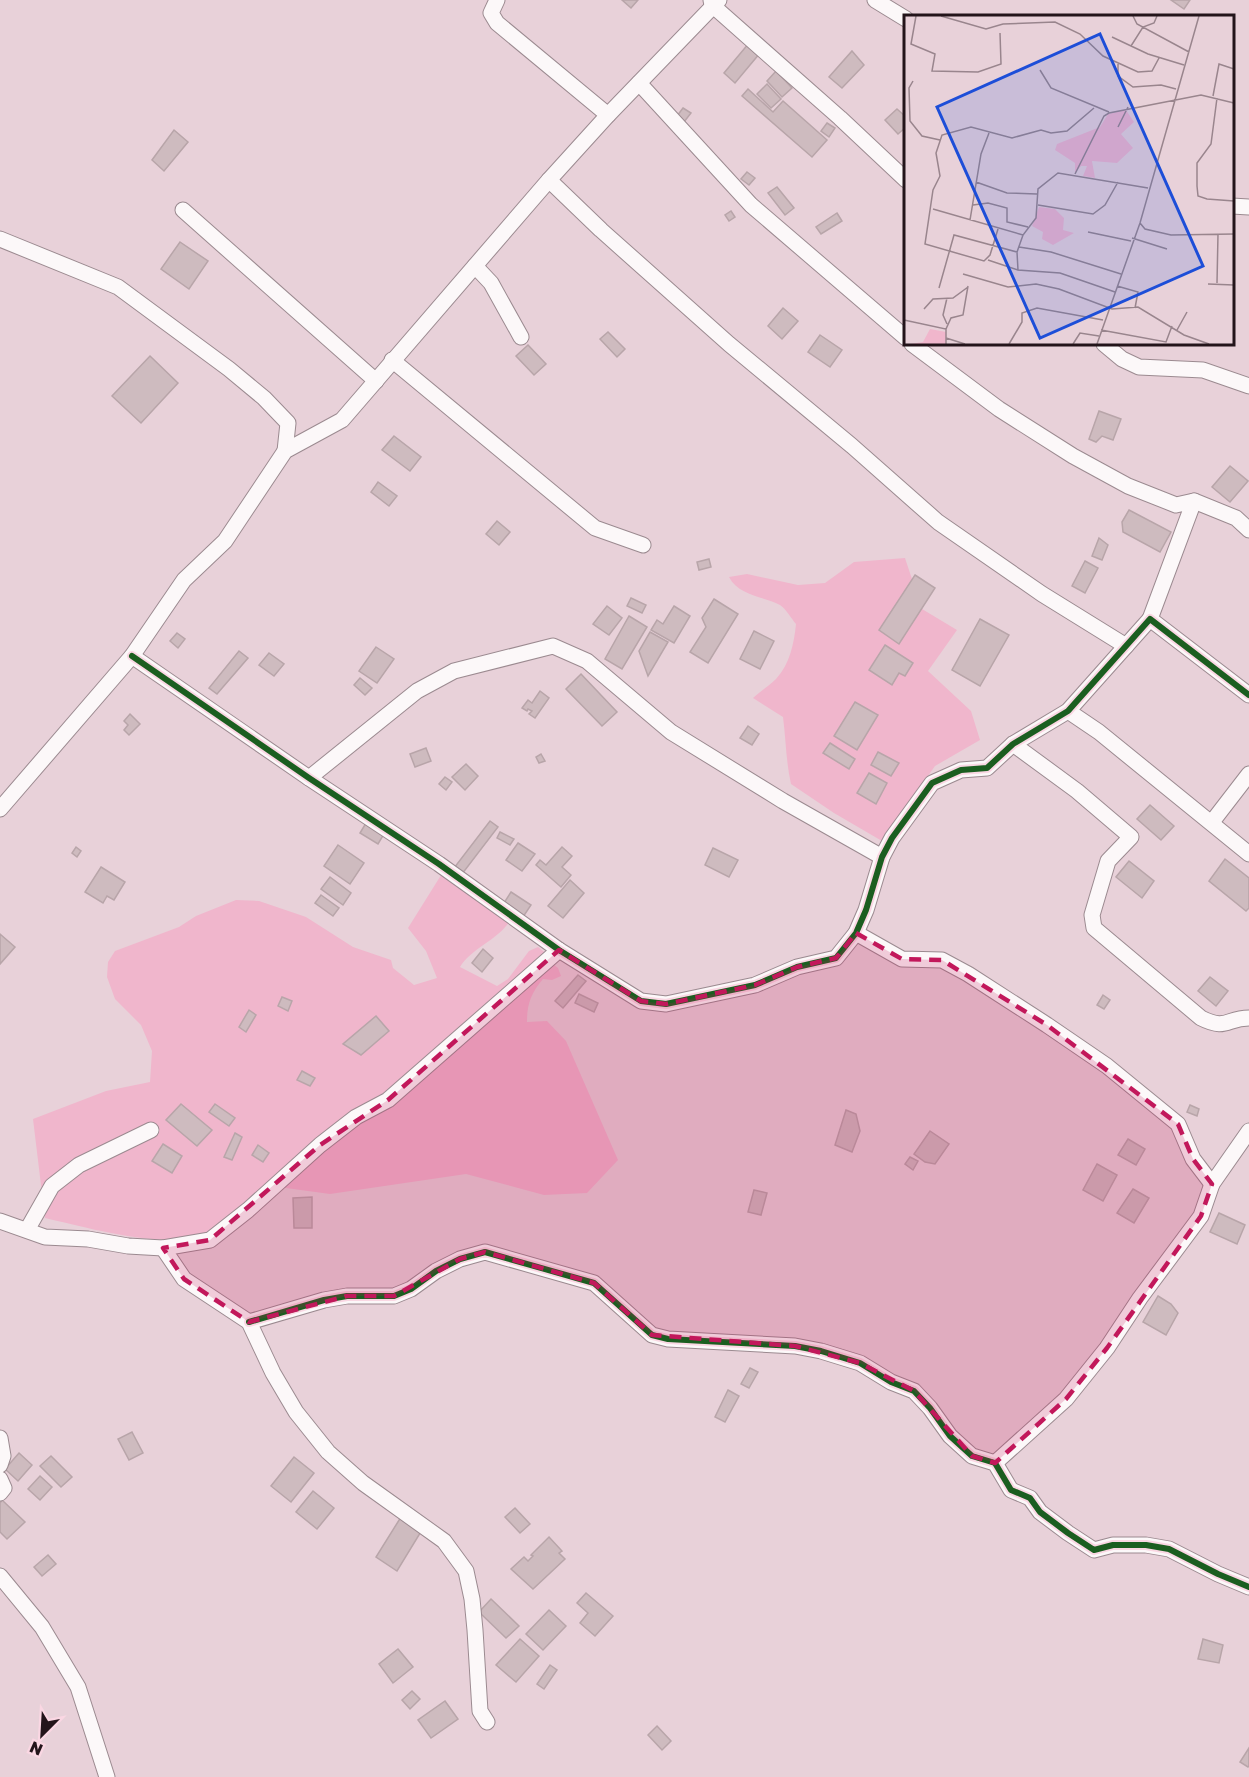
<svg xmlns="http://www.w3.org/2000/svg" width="1249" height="1777" font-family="'Golos Text',sans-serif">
  <rect width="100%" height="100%" fill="#e8d1d9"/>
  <g fill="#f0b6cc">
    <path d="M905,558L922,609L957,630L928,671L971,711L980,740L935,766L882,841L834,813L791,784C786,762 786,740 783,717L753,698C760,691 769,686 776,679C790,664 794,643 796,624C791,618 786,609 780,605C763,596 739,596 729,577L747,574L798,585L825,583L854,562Z"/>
    <path d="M443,872L511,919C499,940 472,947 460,967L497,986L508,979L529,951L538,947L552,958L553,964L558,968L561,976L552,980L543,979C531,993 527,1004 527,1022L547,1021L566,1041L618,1160L587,1193L544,1195L466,1174L330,1194L264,1185C250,1200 235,1218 217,1229C175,1254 90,1228 45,1218L33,1119L106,1091L150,1082L152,1051L141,1025L115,999L107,977L108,962L115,951L179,927L196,916L236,900L259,901L306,917L353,947L391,960L393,968L414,985L437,978L426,951L408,928Z"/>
  </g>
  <g fill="#cebbbf" stroke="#b8a5a9" stroke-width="1.5">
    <path d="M622,0H638L631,8Z"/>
    <path d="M1171,0H1190L1184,9Z"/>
    <path d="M749,43L760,53L735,83L724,73Z"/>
    <path d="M852,51L864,65L842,88L829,77Z"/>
    <path d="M776,71L792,88L782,97L767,81Z"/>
    <path d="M767,84L781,99L771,108L757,94Z"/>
    <path d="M748,89L773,112L783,101L827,140L812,157L742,96Z"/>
    <path d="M683,108L691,113L684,122L677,116Z"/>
    <path d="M897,109L906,117V127L898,134L885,120Z"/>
    <path d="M827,123L835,128L829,137L821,131Z"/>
    <path d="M174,130L188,142L164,171L152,160Z"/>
    <path d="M747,172L755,178L749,185L741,179Z"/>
    <path d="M777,187L794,208L785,215L768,193Z"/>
    <path d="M731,211L735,217L729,221L725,215Z"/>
    <path d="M837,213L842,221L821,234L816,227Z"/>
    <path d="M180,242L208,261L189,289L161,269Z"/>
    <path d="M783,308L798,321L782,339L768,326Z"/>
    <path d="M608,332L625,349L617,357L600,339Z"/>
    <path d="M820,335L842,350L830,367L808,352Z"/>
    <path d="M528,345L546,364L534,375L516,356Z"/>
    <path d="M150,356L178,383L141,423L112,396Z"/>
    <path d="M1099,411L1121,419L1113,440L1102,436L1096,442L1089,439Z"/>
    <path d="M394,436L421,457L410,471L382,450Z"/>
    <path d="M1230,466L1248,481L1230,502L1212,487Z"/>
    <path d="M378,482L397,496L389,506L371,492Z"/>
    <path d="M1129,510L1171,532L1160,552L1123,532L1122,522Z"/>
    <path d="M497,521L510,532L499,545L486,534Z"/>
    <path d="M1099,538L1108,545L1102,560L1092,556Z"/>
    <path d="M709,559L711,567L699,570L697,562Z"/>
    <path d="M1085,561L1098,568L1085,593L1072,586Z"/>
    <path d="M915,575L935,588L899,644L879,630Z"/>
    <path d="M631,598L646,605L642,613L627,606Z"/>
    <path d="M714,599L738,614L708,663L690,652L706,627L702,618Z"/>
    <path d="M607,606L622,618L609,635L593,624Z"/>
    <path d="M674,606L690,616L674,643L651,630L657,620L663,624Z"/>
    <path d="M629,616L647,627L622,669L605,659Z"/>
    <path d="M980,619L1009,635L980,686L952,670Z"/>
    <path d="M754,631L774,641L760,669L740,659Z"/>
    <path d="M650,632L668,642L648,676L639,651Z"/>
    <path d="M177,633L185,639L178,648L170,641Z"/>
    <path d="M885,645L913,663L905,676L899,673L892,685L869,670Z"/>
    <path d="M376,647L394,659L377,683L359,671Z"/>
    <path d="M239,651L248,658L217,694L209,688Z"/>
    <path d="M269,653L284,664L274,676L259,665Z"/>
    <path d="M581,674L617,712L602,726L566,689Z"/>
    <path d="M360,678L372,688L365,695L354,685Z"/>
    <path d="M540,691L549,698L535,718L529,714L532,711L528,709L527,711L522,708L528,700L532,703Z"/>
    <path d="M855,702L878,715L857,750L834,736Z"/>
    <path d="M130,714L140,724L129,735L124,730L128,725L124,721Z"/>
    <path d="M748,726L759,734L752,745L740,738Z"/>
    <path d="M830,743L855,759L849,769L823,753Z"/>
    <path d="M426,748L431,761L415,767L410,754Z"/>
    <path d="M878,752L899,763L891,776L871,765Z"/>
    <path d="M541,754L545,761L539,763L536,757Z"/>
    <path d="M466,764L478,776L465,790L452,777Z"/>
    <path d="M869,773L887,783L876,804L857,793Z"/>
    <path d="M445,777L452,782L446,790L439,784Z"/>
    <path d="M1150,805L1174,826L1161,840L1137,819Z"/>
    <path d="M490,821L498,827L462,874L454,868Z"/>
    <path d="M366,823L384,834L378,844L360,833Z"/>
    <path d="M500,832L514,839L510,845L497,838Z"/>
    <path d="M518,843L535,854L522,871L506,860Z"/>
    <path d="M338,845L364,863L350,884L324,866Z"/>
    <path d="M76,847L81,851L77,857L72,853Z"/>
    <path d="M562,847L572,856L562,867L571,875L561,887L536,865L540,860L546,865Z"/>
    <path d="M713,848L738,860L729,877L705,865Z"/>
    <path d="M1225,859L1249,878V908L1246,911L1209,881Z"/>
    <path d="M1129,861L1154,881L1142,898L1116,877Z"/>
    <path d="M101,867L125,882L114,900L107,896L103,903L85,892Z"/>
    <path d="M330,877L351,893L343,905L321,889Z"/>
    <path d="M570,880L584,893L563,918L548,906Z"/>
    <path d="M511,892L531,905L521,920L502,906Z"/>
    <path d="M321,895L339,908L333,916L315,903Z"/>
    <path d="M0,934L15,947L0,964Z"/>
    <path d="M483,949L493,958L482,972L472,963Z"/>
    <path d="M578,975L586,981L563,1008L555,1001Z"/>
    <path d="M1210,977L1228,991L1216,1006L1198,991Z"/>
    <path d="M579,994L598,1003L594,1012L575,1003Z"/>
    <path d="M1103,995L1110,1000L1104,1009L1097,1005Z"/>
    <path d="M282,997L292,1001L288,1011L278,1006Z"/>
    <path d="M249,1010L256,1015L246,1032L239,1027Z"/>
    <path d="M376,1016L389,1031L361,1055L343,1044Z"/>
    <path d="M302,1071L315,1078L310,1086L297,1080Z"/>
    <path d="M181,1104L212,1130L197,1146L166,1120Z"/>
    <path d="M215,1104L235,1118L229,1126L209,1112Z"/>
    <path d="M1190,1105L1199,1109L1197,1116L1187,1112Z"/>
    <path d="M846,1110L856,1114L860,1131L852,1152L835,1145Z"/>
    <path d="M930,1131L949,1144L935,1164L925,1162L914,1154Z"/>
    <path d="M235,1133L242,1137L232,1160L224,1157Z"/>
    <path d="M1128,1139L1145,1149L1136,1165L1118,1155Z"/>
    <path d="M163,1144L182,1156L172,1173L152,1161Z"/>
    <path d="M258,1145L269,1153L263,1162L252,1155Z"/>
    <path d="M910,1157L918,1161L913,1170L905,1164Z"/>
    <path d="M1097,1164L1117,1175L1103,1201L1083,1190Z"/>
    <path d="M1133,1189L1149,1198L1134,1223L1117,1213Z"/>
    <path d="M754,1190L767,1193L761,1215L748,1212Z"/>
    <path d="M312,1197V1228H294L293,1198Z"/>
    <path d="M1219,1213L1245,1225L1237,1244L1210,1232Z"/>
    <path d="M1158,1296L1171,1304L1178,1313L1166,1335L1143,1322Z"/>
    <path d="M750,1368L758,1372L749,1388L741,1384Z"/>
    <path d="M728,1390L739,1396L725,1422L715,1417Z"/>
    <path d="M132,1432L143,1453L129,1460L118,1439Z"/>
    <path d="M19,1453L32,1465L18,1481L5,1469Z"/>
    <path d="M51,1456L72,1477L61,1487L40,1466Z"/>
    <path d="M294,1457L314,1473L291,1502L271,1486Z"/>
    <path d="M40,1476L52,1487L40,1500L28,1489Z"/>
    <path d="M313,1491L334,1508L317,1529L296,1512Z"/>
    <path d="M2,1500L25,1522L7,1539L0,1532V1503Z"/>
    <path d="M515,1508L530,1524L520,1533L505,1517Z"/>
    <path d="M401,1517L422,1530L397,1571L376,1557Z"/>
    <path d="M549,1537L562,1551L559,1553L565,1559L533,1589L511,1569L524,1557L528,1561L533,1556L531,1555Z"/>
    <path d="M48,1555L56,1564L42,1576L34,1567Z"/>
    <path d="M586,1593L613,1616L595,1636L580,1623L588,1613L577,1603Z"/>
    <path d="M491,1599L519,1626L506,1638L479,1612Z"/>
    <path d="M549,1610L566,1626L543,1650L526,1634Z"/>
    <path d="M520,1639L539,1656L516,1682L496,1665Z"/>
    <path d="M1203,1639L1223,1645L1219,1663L1198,1659Z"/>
    <path d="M398,1649L413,1667L393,1683L379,1664Z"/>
    <path d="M550,1665L557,1670L544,1689L537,1684Z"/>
    <path d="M412,1691L420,1699L410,1709L402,1700Z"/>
    <path d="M445,1701L458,1719L431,1738L418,1720Z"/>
    <path d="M657,1726L671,1741L662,1750L648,1735Z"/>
    <path d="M1249,1748V1766L1248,1767L1240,1762Z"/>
  </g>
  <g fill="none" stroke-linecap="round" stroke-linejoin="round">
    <g stroke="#9b8a90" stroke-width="17">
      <g id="street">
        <path d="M497,0L491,13L497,23L608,115"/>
        <path d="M711,0L712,5L840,118L906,180"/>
        <path d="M875,0L906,19"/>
        <path d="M639,83L751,205L906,338"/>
        <path d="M549,180L601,230L729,344L852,446L938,522L1042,594L1126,646"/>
        <path d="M1232,206L1249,207"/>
        <path d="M183,210L376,381"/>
        <path d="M0,239L118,287L229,369L264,398L288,423L285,451"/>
        <path d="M475,266L491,283L521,337"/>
        <path d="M912,344L999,409L1073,456L1128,486L1176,505L1194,501L1150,619"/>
        <path d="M1104,344L1122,359L1139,367L1203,370L1249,386"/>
        <path d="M392,360L595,528L643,545"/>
        <path d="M1194,501L1236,518L1249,530"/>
        <path d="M132,656L309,778L439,864L559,950L641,1001L666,1004L755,985L797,967L836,958L856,933L866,910L882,857L892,838L932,783L961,770L987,768L1013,744L1068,711L1150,619L1249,695"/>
        <path d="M1068,711L1099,732L1249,854"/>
        <path d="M1013,744L1077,791L1131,837L1108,861L1092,915L1094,928L1201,1018C1227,1031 1226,1018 1249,1018"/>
        <path d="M309,778L417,691L454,671L553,646L587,661L671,732L783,801L882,857"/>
        <path d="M0,809L132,656L184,580L225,541L285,451L342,420L549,180L608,115L719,0"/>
        <path d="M1212,822L1249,774"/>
        <path d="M856,933L902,959L942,960L968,974L1047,1025L1107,1066L1178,1124L1193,1159L1212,1184"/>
        <path d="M0,1221L45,1237L88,1239L128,1246L163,1248L210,1240L248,1210L320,1145L356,1117L388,1100L559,950"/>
        <path d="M27,1230L52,1186L79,1165L151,1130"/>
        <path d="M163,1248L184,1279L249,1322L273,1373L296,1412L328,1452L363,1483L444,1541L466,1571L472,1599L475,1630L480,1711L487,1722"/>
        <path d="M249,1322L324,1300L347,1296H394L411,1289L436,1271L460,1259L485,1252L594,1283L652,1335L668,1339L795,1346L821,1351L860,1363L891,1382L914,1391L930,1408L950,1436L972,1456L995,1463L1011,1490L1030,1498L1040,1512L1068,1533L1094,1550L1113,1545H1146L1169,1549L1218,1574L1249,1587"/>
        <path d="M0,1438L3,1456L0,1465"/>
        <path d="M995,1463L1066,1399L1107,1348L1140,1298L1201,1216L1212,1184L1249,1131"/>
        <path d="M0,1479L4,1488L0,1493"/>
        <path d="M0,1576L42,1627L78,1687L107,1777"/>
      </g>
    </g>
    <use href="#street" stroke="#fcf8f9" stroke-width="15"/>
    <g stroke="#fad7e3" stroke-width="10">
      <g id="cycleway">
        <path d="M132,656L309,778L439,864L559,950L641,1001L666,1004L755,985L797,967L836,958L856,933L866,910L882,857L892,838L932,783L961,770L987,768L1013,744L1068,711L1150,619L1249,695"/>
        <path d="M249,1322L324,1300L347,1296H394L411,1289L436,1271L460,1259L485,1252L594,1283L652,1335L668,1339L795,1346L821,1351L860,1363L891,1382L914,1391L930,1408L950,1436L972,1456L995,1463L1011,1490L1030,1498L1040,1512L1068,1533L1094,1550L1113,1545H1146L1169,1549L1218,1574L1249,1587"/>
      </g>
    </g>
    <use href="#cycleway" stroke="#1b5e20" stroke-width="6"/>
  </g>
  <path fill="#c2185b" fill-opacity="0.2" stroke="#c2185b" stroke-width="4.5" stroke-dasharray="12 8" stroke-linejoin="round" d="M856,933L902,959L942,960L1047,1025L1178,1124L1193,1159L1212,1184L1201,1216L1107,1348L1066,1399L995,1463L972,1456L914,1391L860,1363L795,1346L652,1335L594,1283L485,1252L460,1259L394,1296H347L249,1322L184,1279L163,1248L210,1240L320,1145L388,1100L559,950L641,1001L666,1004L755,985L797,967L836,958Z"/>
  <g transform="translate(904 15)">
    <rect width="330" height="330" fill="#e8d1d9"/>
    <path d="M222,95L230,107L217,119L229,133L213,148L188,146L191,163L179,161L183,151H177L171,158V148L151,135L153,129L196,112L204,99ZM135,192L151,194L160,203L159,215L170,218L149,230L138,224L139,217L128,211ZM26,314L42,317V329H7L19,327Z" fill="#f0b6cc"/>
    <path fill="none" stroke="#99858d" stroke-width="1.5" d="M12,1L7,29L31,39L28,56L74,57L97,49L96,18M37,1L82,14L99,9L151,7L176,19L199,41L234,57L248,56L255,43M229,1L233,9L285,37M208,22L244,39L280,50M227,31L239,12L250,8L253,1M214,49V61L229,72L257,70L272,74M136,55L147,73L205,97M9,66L5,73L6,106L18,121L36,125M309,81L315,49L330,54M313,83L307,129L293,148V171L294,181L303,184L330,186M214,112L224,92M171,159L200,101L205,98L297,80L330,88M72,167L103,178L133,179M69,190L84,188L103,193V207L124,212M134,190L189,199L201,190L214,167M29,194L119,220M66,205L77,139L85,118M236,208L241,214L267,220L330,219M94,214L86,240L80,246L21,229L29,175L36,161L32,138L38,120L67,112L108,123L137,115L147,118L163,116L190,93M184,217L227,226M228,223L263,234M115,232L147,237L217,259M113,237L114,255L156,258L211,277M84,245L114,255M59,259L104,272L132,269L155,274L208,294L234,292L280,320L305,329M313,268L314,219M304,269L330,270M213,271L234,277L231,293M35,273L50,220L113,237L119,220L132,203L134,174L154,158L244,173M43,283L39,300L43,309M20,294L29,284L49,283L64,272M0,305L42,314V329M42,314L47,303L59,300L64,271M197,315L262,327L268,311M273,315L283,297M42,323L61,329M105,329L118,307V298L133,293L199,305M169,329L176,318L195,321M193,329L236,208L295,1"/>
    <path fill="#1d4ed8" fill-opacity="0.15" stroke="#1d4ed8" stroke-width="3" d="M196,19L299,251L136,323L33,92Z"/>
    <rect width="330" height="330" fill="none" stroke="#23141a" stroke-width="3"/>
  </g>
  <g transform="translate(42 1735) rotate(204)" stroke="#fad7e3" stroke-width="4.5" paint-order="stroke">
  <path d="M0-4.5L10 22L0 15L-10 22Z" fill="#23141a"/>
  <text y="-9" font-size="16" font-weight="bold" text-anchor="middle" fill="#23141a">N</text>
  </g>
</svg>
